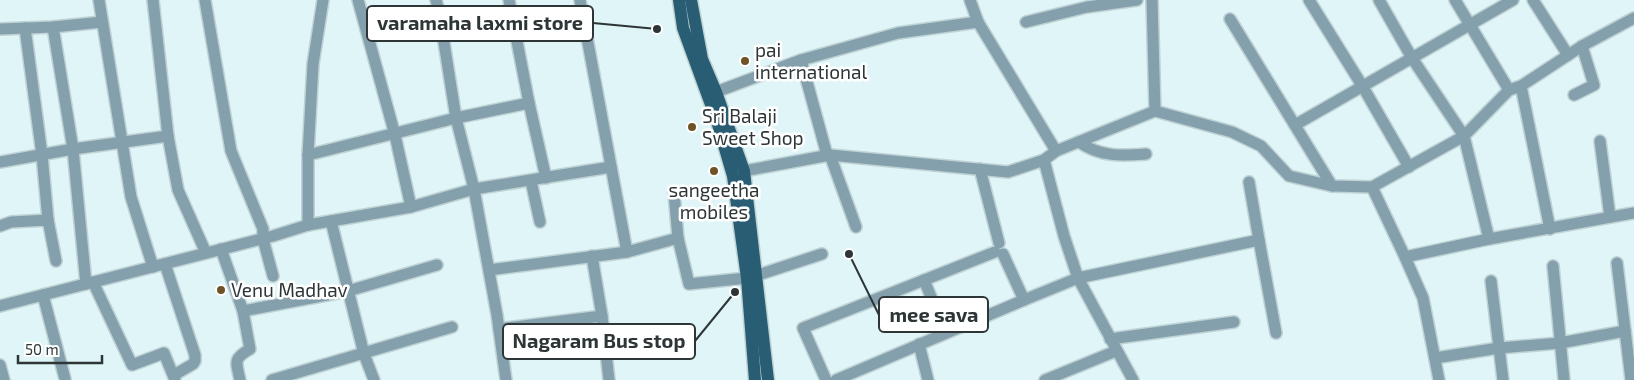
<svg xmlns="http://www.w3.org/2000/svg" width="1634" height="380" font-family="'Exo 2',sans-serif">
  <rect width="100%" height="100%" fill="#dff5f7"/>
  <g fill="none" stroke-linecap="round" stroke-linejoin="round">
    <g stroke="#bfd2d4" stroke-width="14">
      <g id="minor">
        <path d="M99,0L131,197L153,267"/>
        <path d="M153,0L168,136L178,190L206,253"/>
        <path d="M205,0L231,151L263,229V239L273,276"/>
        <path d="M358,0L395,135L411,207"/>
        <path d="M436,0L439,11L456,118L474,189L497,315L506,380"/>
        <path d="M509,0L529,103L546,178"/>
        <path d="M580,0L627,252"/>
        <path d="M970,0L978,22"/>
        <path d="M1152,0L1155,111"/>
        <path d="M1309,0L1363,87L1409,167"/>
        <path d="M1379,0L1412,58L1464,136L1489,239"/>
        <path d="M1455,0L1509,90"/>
        <path d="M1533,0L1568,55"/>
        <path d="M1230,19L1332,186"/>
        <path d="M1026,22L1087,7L1137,0"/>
        <path d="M53,27L73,149L86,284"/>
        <path d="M25,28L42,155L48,220"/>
        <path d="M0,29L53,27L102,22"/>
        <path d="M801,60L827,155"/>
        <path d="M1521,86L1550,229"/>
        <path d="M716,92L801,60L898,33L978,22L1056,151"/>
        <path d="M1574,95L1594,85L1582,46"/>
        <path d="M1295,125L1513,0"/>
        <path d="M1600,141L1610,217"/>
        <path d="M1079,142C1100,157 1122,156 1146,154"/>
        <path d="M308,155L456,118L529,103"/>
        <path d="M830,155L856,227"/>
        <path d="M1044,160L1064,236L1078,278L1133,380"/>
        <path d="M0,162L73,149L168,136"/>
        <path d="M980,169L999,243"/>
        <path d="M744,171L830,155L1008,172L1044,160L1056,151L1155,111L1232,132L1261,146L1289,176L1332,186L1372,187L1464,136L1509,90L1521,86L1582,46L1634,18"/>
        <path d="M531,181L540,222"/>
        <path d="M1372,187L1405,257L1423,298L1439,380"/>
        <path d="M674,193L678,238L689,284L747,278"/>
        <path d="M331,221L364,354L374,380"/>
        <path d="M308,225V155L313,64L323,0"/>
        <path d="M0,226L11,222L48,220L56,261"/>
        <path d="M1259,240L1276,333"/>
        <path d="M221,249L243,311L250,349C233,359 236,361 240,380"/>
        <path d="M1003,254L1024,300"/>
        <path d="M592,256L602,316L609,380"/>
        <path d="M1405,257L1489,239L1634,213"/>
        <path d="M1617,263L1631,380"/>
        <path d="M165,264L195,355V361L193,364L174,375"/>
        <path d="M1553,266L1564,380"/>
        <path d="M489,270L627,252L678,238"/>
        <path d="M755,276L822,254"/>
        <path d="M924,280L946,333"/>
        <path d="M1491,281L1503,380"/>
        <path d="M93,282L132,365L164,353L175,380"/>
        <path d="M43,295L65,379"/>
        <path d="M0,306L273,236L308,225L411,207L474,189L611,167"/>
        <path d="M243,311L348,291L437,265"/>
        <path d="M499,329L602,316"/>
        <path d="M1110,339L1234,322"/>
        <path d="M919,344L928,380"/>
        <path d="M1435,358L1499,348L1560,343L1625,331"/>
        <path d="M0,365L4,380"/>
        <path d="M272,380L452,327"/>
        <path d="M826,380L803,328L995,252"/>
        <path d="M836,380L1024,300L1078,278L1259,240L1249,182"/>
        <path d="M1045,380L1116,351"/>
      </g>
    </g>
    <g stroke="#bfd2d4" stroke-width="15">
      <g id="major">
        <path d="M679,0L683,28L717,121L733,176L747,278L755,380"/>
        <path d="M691,0L702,59L716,92L744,171L768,380"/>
      </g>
    </g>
    <use href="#minor" stroke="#85a0ad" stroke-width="11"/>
    <use href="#major" stroke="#285d74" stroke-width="12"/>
  </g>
  <g fill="#6f5225" stroke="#fff" stroke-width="2">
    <circle cx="745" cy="61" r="5"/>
    <circle cx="692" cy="127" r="5"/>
    <circle cx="714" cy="171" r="5"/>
    <circle cx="221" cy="290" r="5"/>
  </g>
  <g text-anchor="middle" stroke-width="5" stroke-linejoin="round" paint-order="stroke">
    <g font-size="19" fill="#2d3536" stroke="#fff" text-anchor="start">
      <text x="755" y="57">pai<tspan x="755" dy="22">international</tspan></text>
      <text x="702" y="123">Sri Balaji<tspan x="702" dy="22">Sweet Shop</tspan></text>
      <text x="714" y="197" text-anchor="middle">sangeetha<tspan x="714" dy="22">mobiles</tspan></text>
      <text x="231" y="297">Venu Madhav</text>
    </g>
  </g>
  <path fill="none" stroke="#2d3536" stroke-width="2" d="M657 29L593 23M849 254L879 315M735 292L695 341"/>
  <g fill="#2d3536" stroke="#fff" stroke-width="2">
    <circle cx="657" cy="29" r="5"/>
    <circle cx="849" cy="254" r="5"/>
    <circle cx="735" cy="292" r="5"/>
  </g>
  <g fill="#fff" stroke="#2d3536" stroke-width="2">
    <rect x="367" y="6" width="226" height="35" rx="5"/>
    <rect x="879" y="297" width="109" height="35" rx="5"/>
    <rect x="503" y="324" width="192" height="35" rx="5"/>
  </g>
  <g font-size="20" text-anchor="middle" font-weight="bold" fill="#2d3536">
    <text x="480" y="30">varamaha laxmi store</text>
    <text x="934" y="322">mee sava</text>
    <text x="599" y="348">Nagaram Bus stop</text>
  </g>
  <path d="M18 355v8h84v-8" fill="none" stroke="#2d3536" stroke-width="2.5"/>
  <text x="25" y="355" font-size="15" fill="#2d3536" stroke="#ffffff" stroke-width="4" paint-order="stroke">50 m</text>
</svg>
